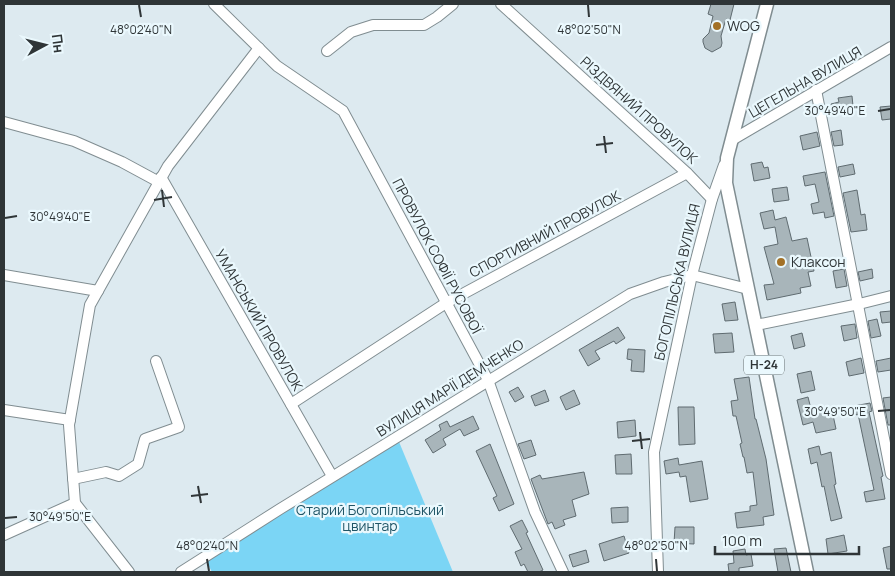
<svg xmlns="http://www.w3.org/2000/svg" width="895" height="576" font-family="Manrope,sans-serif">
  <rect width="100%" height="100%" fill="#ddeaf0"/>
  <path fill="#7bd5f5" d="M397,437L453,572H212L204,557Z"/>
  <g fill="#a8b5ba" stroke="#5f6b70">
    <path d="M711,4H734L730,20L726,19L721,36L722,43L721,47L712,52L705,48L703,42V39L709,33L713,16L708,14Z"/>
    <path d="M852,96L853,106L841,108L842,114L833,115L831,104L839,102L838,98Z"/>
    <path d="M891,106V119L882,120L880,107Z"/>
    <path d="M841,130L843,145L834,146L831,132Z"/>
    <path d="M817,132L820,146L803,150L800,136Z"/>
    <path d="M762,162L764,168L768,167L770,178L754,181L751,164Z"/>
    <path d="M853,164L855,174L840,177L838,167Z"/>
    <path d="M825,172L834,216L825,218L824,212L813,214L811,204L819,202L815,184L805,186L803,176Z"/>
    <path d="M787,187L789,200L774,202L772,189Z"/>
    <path d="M857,190L861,215L865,214L867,230L851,232L843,193Z"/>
    <path d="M773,210L775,220L786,217L792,241L807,238L814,271L808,272L811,286L800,288L801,293L767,300L764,285L774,284L764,247L778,244L775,227L764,229L760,213Z"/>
    <path d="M844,269L847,286L836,288L833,271Z"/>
    <path d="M872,269L873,278L860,281L858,272Z"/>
    <path d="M735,302L738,320L725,321L722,304Z"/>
    <path d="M891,311V322L882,323L880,312Z"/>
    <path d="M877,319L881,336L871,338L868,321Z"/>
    <path d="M855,324L857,338L844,341L841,326Z"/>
    <path d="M618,327L625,338L616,344L614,341L595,351L600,359L588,366L579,350Z"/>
    <path d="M732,333L734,352L715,353L713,334Z"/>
    <path d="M802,333L805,346L794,349L791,336Z"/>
    <path d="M628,349L645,350L644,372L631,371L632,360L627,359Z"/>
    <path d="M861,358L864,373L849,376L846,362Z"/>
    <path d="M891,358V370L878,372L876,361Z"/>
    <path d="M811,371L815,390L801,393L797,374Z"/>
    <path d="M749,377L755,419H756L766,459L774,515L763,517L764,525L737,528L735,513L750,511V506L757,505L753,472L747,473L744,457H743L740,444L742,443L736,416H733L731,401L738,400L734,379Z"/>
    <path d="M518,387L524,397L515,402L509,392Z"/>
    <path d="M545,390L549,401L535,406L531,396Z"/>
    <path d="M574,390L580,404L566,410L560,397Z"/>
    <path d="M808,397L812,413L826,410L828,416L833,415L836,429L816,433L813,422L803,425L797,400Z"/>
    <path d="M891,397V425H888L883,398Z"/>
    <path d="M870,403L872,411L869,412L883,476L881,477L885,499L866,502L864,492L874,490L858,414L856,415L854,406Z"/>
    <path d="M678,407H694L695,444L679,445Z"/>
    <path d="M473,416L479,429L464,436L460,429L443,439L446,445L433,453L425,440L441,430L439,425L447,421L450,427Z"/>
    <path d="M635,420L636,436L618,438L617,422Z"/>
    <path d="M531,440L536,455L524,459L518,444Z"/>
    <path d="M490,444L514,504L499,511L493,498L497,496L476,451Z"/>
    <path d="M819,446L821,455L831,452L836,484L834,485L842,518L831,521L824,486L822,487L817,462L811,464L808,449Z"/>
    <path d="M631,454L632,474H616L615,455Z"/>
    <path d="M678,458L679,465L702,461L708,499L690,502L686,476L680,477L679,472L666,474L664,461Z"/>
    <path d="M584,472L589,494L572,500L576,516L563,520L565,525L555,529L552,522L548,524L531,479L540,475L542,479Z"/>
    <path d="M628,507V522L612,523L611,508Z"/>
    <path d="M522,520L528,532L526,533L543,570L539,572H528L524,564L521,566L515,552L522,549L510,526Z"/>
    <path d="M675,527H694V544L674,543Z"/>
    <path d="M844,535L847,551L828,554L826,539Z"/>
    <path d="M624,536L629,553L604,561L599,544Z"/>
    <path d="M891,546V569H887L883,548Z"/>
    <path d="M786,548L791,572H778L774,549Z"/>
    <path d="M745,549L746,555L751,554L753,566L739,568V572H729L728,564L734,563L733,551Z"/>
    <path d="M586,550L589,562L573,567L569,555Z"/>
  </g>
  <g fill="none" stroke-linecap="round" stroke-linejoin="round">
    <g stroke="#808d91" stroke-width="12">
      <g id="minor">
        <path d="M214,4L277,66L343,111L488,380L535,512L563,572"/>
        <path d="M501,4L687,173L712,199"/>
        <path d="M327,51L351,32L373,25H424L437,17L453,4"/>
        <path d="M816,90L891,474"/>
        <path d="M4,122L74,141L122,162L159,182"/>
        <path d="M732,140L891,47"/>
        <path d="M161,177L332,476"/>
        <path d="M4,275L98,291"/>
        <path d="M756,325L859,304L891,296"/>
        <path d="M291,404L446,303L687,173"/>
        <path d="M4,410L70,420"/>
        <path d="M73,479L106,472L119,476L138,464L145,439L179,427L156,361"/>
        <path d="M4,535L75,503"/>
        <path d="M129,572L75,503L69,425L90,305L168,166L259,48"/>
        <path d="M181,572L280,509L630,294L664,282L692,275L748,289"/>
        <path d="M658,572L654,452L692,275L712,199L724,165"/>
      </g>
    </g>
    <g stroke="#808d91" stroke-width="15">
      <path id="major" d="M767,4L727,158L726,183L807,572"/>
    </g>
    <use href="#minor" stroke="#fff" stroke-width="10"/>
    <use href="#major" stroke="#fff" stroke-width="12"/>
  </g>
  <path fill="none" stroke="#2f3537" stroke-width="2" d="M139,5L141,17M588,5L589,17M878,111L890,109M604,136L606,153M596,145L613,143M162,190L164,207M154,200L172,197M5,218L17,216M878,411L890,410M640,432L642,449M632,441L650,439M198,486L201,503M191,496L208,494M5,518L17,517M207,559L209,571M656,559L657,571"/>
  <g fill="#a37127" stroke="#eaf8fd" stroke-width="2">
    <circle cx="717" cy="26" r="5"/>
    <circle cx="781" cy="262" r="5"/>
  </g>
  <g text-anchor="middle" stroke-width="4.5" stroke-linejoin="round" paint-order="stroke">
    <rect fill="#eaf8fd" stroke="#677072" stroke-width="1" x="744" y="355.5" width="40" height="19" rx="4"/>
    <g font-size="12" font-weight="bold" fill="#2f3537">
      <text x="764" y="369">Н-24</text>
    </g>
    <g font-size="14" fill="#2f3537" stroke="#eaf8fd" text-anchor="start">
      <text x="727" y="31">WOG</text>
      <text x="791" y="267">Клаксон</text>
    </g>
    <g font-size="14" fill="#2f3537" stroke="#eaf8fd">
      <text transform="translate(805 82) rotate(-30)" y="5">ЦЕГЕЛЬНА ВУЛИЦЯ</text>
      <text transform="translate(639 110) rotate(42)" y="5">РІЗДВЯНИЙ ПРОВУЛОК</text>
      <text transform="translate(545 234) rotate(-28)" y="5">СПОРТИВНИЙ ПРОВУЛОК</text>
      <text transform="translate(437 256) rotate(62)" y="5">ПРОВУЛОК СОФІЇ РУСОВОЇ</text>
      <text transform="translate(677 282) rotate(-77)" y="5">БОГОПІЛЬСЬКА ВУЛИЦЯ</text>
      <text transform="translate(259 320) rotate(60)" y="5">УМАНСЬКИЙ ПРОВУЛОК</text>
      <text transform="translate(450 388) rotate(-32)" y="5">ВУЛИЦЯ МАРІЇ ДЕМЧЕНКО</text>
    </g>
    <g font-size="14" fill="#1f5566" stroke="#eaf8fd">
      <text x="370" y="515">Старий Богопільський<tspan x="370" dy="16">цвинтар</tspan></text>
    </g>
  </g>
  <g font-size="12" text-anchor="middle" fill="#2f3537" stroke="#eaf8fd" stroke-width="4.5" stroke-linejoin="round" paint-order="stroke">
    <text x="141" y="34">48°02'40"N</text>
    <text x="589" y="34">48°02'50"N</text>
    <text x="835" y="115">30°49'40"E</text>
    <text x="60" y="221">30°49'40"E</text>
    <text x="835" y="416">30°49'50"E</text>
    <text x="60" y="521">30°49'50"E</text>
    <text x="207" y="550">48°02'40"N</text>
    <text x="656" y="550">48°02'50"N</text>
  </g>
  <rect width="895" height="576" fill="none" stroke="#2f3537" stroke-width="10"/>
  <g transform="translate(45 45) rotate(83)" stroke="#eaf8fd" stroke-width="4" paint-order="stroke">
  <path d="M0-4L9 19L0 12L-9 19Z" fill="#2f3537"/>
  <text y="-8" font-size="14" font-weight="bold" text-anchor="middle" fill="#2f3537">Пн</text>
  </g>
  <path d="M715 546v8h144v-8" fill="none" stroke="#2f3537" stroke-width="2.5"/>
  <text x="722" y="546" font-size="15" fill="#2f3537" stroke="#eaf8fd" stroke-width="4" paint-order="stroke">100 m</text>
</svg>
